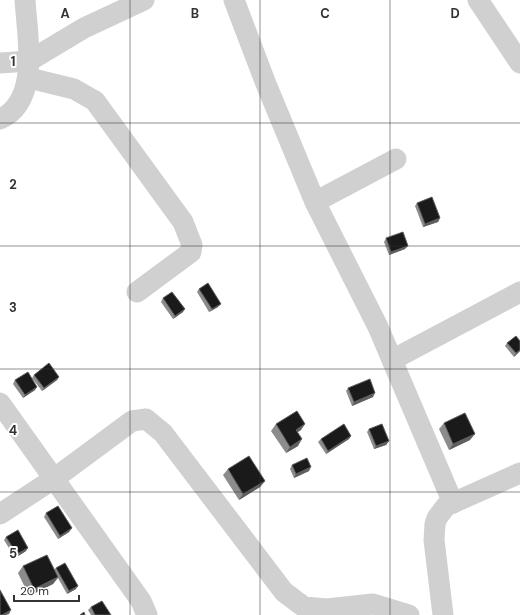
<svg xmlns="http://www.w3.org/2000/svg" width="520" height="615" font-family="'DM Sans',sans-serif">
  <rect width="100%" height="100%" fill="#fff"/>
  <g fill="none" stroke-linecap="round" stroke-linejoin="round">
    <g stroke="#d0d0d0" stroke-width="21">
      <path d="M234,0L266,84L315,202L378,327L453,503"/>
      <path d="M478,0L520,63"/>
      <path d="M0,63L29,61L84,28L144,0"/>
      <path d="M29,78L74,89L95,101L183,222L192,245L191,252L137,292"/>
      <path d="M0,119C41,101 27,35 25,0"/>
      <path d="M315,202L396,159"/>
      <path d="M392,360L520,292"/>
      <path d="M0,403L141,601L147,615"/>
      <path d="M0,514L55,478L132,421L146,419L163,433L284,592L304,607L327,609L373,604L409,615"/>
      <path d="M443,615L434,540L435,524L437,518L446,506L520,473"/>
    </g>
  </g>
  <g fill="#8c8c8c">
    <path d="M417,203L440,218L438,222L423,227L415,206Z"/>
    <path d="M386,238L405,249L389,255L384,242Z"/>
    <path d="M199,289L218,307L209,312L197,292Z"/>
    <path d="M163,298L183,312L173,319L161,302Z"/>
    <path d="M507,343L520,351L514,357L505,346Z"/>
    <path d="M34,375L59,377L57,380L42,391L32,378Z"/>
    <path d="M15,380L35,390L23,398L13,384Z"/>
    <path d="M348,388L373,397L352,406L346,391Z"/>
    <path d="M444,423L470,440L449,450L439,429Z"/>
    <path d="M276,424L301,430L297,432L298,446L286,453L271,431Z"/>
    <path d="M369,429L389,441L386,445L374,449L367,432Z"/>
    <path d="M351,436L349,439L326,454L318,442L321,439Z"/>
    <path d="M292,465L309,471L294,478L290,469Z"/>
    <path d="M228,469L265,481L260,487L239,500L223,475Z"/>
    <path d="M46,513L72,528L69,532L58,539L44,517Z"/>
    <path d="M6,537L26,551L15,558L4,540Z"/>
    <path d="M23,566L54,570L56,568L76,589L67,594L58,578L53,584L29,596L18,573Z"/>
    <path d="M91,607L111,615H91L88,610Z"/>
  </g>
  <g fill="#5f5f5f">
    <path d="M440,218L438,222L423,227L425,224Z"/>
    <path d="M408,246L405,249L389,255L391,252Z"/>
    <path d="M221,304L218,307L209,312L212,309Z"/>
    <path d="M185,309L183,312L173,319L175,316Z"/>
    <path d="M520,350V351L514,357L516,353Z"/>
    <path d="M59,377L57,380L42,391L44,388Z"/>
    <path d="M37,387L35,390L23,398L25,395Z"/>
    <path d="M375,393L373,397L352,406L354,402Z"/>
    <path d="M305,424L301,430L292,436L296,430Z"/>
    <path d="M475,434L470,440L449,450L453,444Z"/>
    <path d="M351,436L349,439L326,454L328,451Z"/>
    <path d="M302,439L298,446L286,453L290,447Z"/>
    <path d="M389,441L386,445L374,449L376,446Z"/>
    <path d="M311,467L309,471L294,478L296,474Z"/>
    <path d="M265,481L260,487L239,500L243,494Z"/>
    <path d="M72,528L69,532L58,539L60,536Z"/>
    <path d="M28,548L26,551L15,558L17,554Z"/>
    <path d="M58,577L53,584L29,596L34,589Z"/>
    <path d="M78,586L76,589L67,594L69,591Z"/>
    <path d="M11,610L9,614L6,615H2Z"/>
  </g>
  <g fill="#1a1a1a" stroke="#5f5f5f">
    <path d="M432,197L440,218L425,224L417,203Z"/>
    <path d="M403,232L408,246L391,252L386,238Z"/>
    <path d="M208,283L221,304L212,309L199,289Z"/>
    <path d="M172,292L185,309L175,316L163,298Z"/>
    <path d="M516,336L520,341V350L516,353L507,343Z"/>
    <path d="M49,363L59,377L44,388L34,375Z"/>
    <path d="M28,372L37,387L25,395L15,380Z"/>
    <path d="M370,379L375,393L354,402L348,388Z"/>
    <path d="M297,411L305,424L296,430L302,439L290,447L276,424Z"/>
    <path d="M465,413L475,434L453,444L444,423Z"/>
    <path d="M344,424L351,436L328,451L321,439Z"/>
    <path d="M382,424L389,441L376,446L369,429Z"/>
    <path d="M249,456L265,481L243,494L228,469Z"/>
    <path d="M307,458L311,467L296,474L292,465Z"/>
    <path d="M58,506L72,528L60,536L46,513Z"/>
    <path d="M18,530L28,548L17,554L6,537Z"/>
    <path d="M47,555L58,577L34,589L23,566Z"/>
    <path d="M65,563L78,586L69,591L56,568Z"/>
    <path d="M0,590L11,610L2,615H0Z"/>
    <path d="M102,601L111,615H95L91,607Z"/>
    <path d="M84,612L85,615H80Z"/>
  </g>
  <path fill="none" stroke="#333" stroke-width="1" stroke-opacity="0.55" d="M130,0V615M260,0V615M390,0V615M0,123H520M0,246H520M0,369H520M0,492H520"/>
  <g font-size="13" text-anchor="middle" font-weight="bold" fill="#333" stroke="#fff" stroke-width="4" stroke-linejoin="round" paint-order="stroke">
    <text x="65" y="18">A</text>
    <text x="195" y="18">B</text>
    <text x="325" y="18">C</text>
    <text x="455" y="18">D</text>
    <text x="13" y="66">1</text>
    <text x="13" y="189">2</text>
    <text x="13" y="312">3</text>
    <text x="13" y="435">4</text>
    <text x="13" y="558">5</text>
  </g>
  <path d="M14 595v6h65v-6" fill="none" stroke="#333333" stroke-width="2"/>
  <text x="20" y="595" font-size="12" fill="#333333" stroke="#ffffff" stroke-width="3" paint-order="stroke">20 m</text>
</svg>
